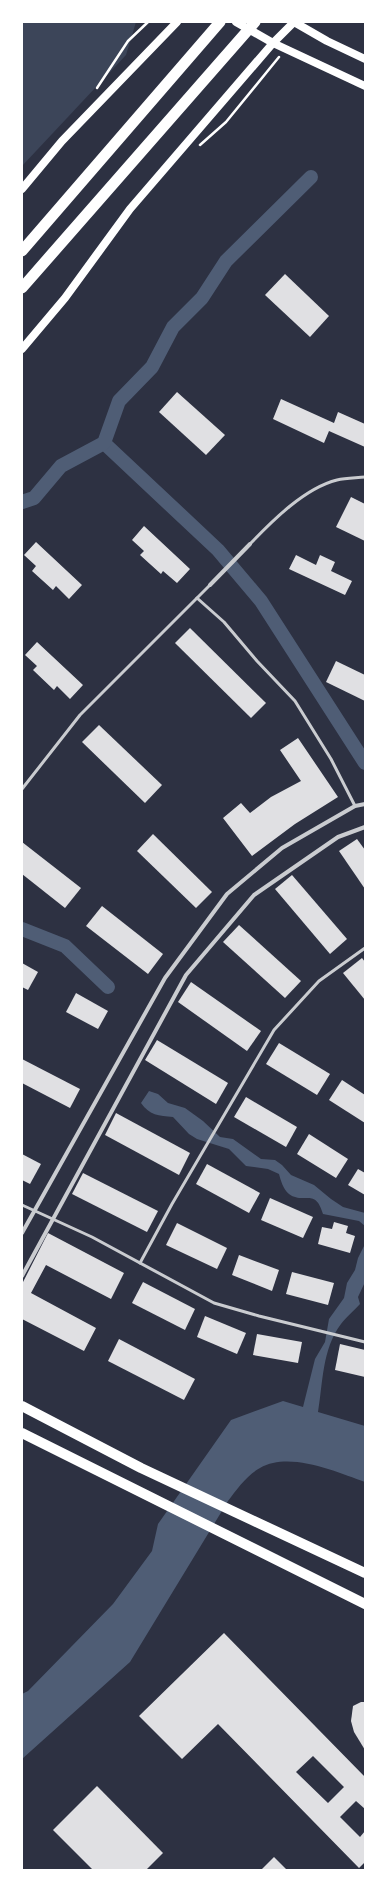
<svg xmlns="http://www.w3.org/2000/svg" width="387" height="1892" font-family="'Fira Sans',sans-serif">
  <rect width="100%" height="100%" fill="#2d3142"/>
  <path fill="#3c4559" d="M22,22H136L126,55L22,166Z"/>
  <g fill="#4f5d75">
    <path d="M149,1091L158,1094L168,1103L185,1108L203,1121L220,1137L233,1139L261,1159L275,1160L282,1165L291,1175L314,1185L331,1199L343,1207L365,1213V1226L359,1221L323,1214C315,1187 304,1205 289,1194C283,1189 281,1181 279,1174L268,1169L246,1166L229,1149L197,1139L189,1134L173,1117C159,1116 149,1115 141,1103Z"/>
    <path d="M365,1244V1282L358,1297L360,1304C354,1311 346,1317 341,1324C322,1349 323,1383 318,1412L365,1426V1482C336,1472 290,1451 260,1468C247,1475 237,1489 228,1501L130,1662L22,1759V1694L28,1691L113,1604L152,1551L158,1524L231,1420L283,1401L303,1407L315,1359L325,1342L329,1319L344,1298L347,1283L355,1270L358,1258Z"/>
  </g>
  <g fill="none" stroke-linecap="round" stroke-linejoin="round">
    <g stroke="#4f5d75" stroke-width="14">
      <path d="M104,443L218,550L261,601L365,763"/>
      <path d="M22,502L34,498L61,466L104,443L119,401L152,367L173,327L202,298L226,261L311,177"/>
      <path d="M22,929L65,946L108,987"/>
    </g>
  </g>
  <g fill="#e0e0e3" fill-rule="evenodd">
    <path d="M285,274L329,316L310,337L265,295Z"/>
    <path d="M177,392L225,435L206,455L159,412Z"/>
    <path d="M281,399L334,423L338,412L365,424V447L329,431L324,443L273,419Z"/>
    <path d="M351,497L365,504V541L336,527Z"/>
    <path d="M144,526L190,569L177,583L163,571L161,574L140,555L144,551L132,540Z"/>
    <path d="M36,542L82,585L69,599L56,586L53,590L32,571L36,566L24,555Z"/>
    <path d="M296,555L316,565L320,555L335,562L331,571L352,581L345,595L289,569Z"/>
    <path d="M190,628L266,703L251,718L175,643Z"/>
    <path d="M37,642L83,685L70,699L57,686L54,690L33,670L37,666L25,655Z"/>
    <path d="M336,661L365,675V701L326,682Z"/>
    <path d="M99,725L162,785L145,803L82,742Z"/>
    <path d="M298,738L338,797L295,824L252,856L223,818L241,803L250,813L271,797L301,781L280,750Z"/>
    <path d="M153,834L212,892L196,908L137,851Z"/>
    <path d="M357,839L365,850V889L339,851Z"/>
    <path d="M22,842L81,888L65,908L22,874Z"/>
    <path d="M292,875L347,939L330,954L275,889Z"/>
    <path d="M102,906L163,954L148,974L86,926Z"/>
    <path d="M239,925L301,981L285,998L223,942Z"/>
    <path d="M362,958L365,962V1000L343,973Z"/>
    <path d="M22,963L38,972L28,990L22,987Z"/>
    <path d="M191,982L261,1031L247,1051L178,1002Z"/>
    <path d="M76,993L108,1011L98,1029L66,1012Z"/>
    <path d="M157,1040L228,1083L216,1104L145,1060Z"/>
    <path d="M279,1043L330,1074L317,1095L266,1064Z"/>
    <path d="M22,1059L80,1089L70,1108L22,1083Z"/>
    <path d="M342,1080L365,1095V1123L329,1100Z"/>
    <path d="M246,1097L297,1127L286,1147L234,1117Z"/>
    <path d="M116,1113L190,1153L179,1175L105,1135Z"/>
    <path d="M309,1134L348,1159L336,1178L297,1154Z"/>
    <path d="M22,1154L41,1164L30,1184L22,1180Z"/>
    <path d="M207,1164L260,1193L249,1213L196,1184Z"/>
    <path d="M358,1169L365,1173V1195L348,1185Z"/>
    <path d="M83,1173L158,1211L147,1232L72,1194Z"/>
    <path d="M270,1198L313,1217L303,1238L261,1220Z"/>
    <path d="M334,1222L348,1226L346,1233L355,1236L350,1253L318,1244L322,1227L332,1229Z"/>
    <path d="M177,1223L227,1248L217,1269L166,1245Z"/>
    <path d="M48,1233L124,1273L111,1299L46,1265L31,1293L96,1328L84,1351L22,1319V1284Z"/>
    <path d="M239,1255L279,1270L272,1291L232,1275Z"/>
    <path d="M292,1272L334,1283L328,1305L286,1294Z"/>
    <path d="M143,1282L195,1309L185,1330L132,1303Z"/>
    <path d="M205,1316L246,1333L237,1354L197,1337Z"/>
    <path d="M257,1334L302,1342L298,1363L253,1355Z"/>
    <path d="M119,1339L195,1379L184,1400L108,1361Z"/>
    <path d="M340,1344L365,1350V1377L335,1370Z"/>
    <path d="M224,1633L365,1777V1809L356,1801L340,1817L360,1837L365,1831V1862L359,1868L218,1724L182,1759L139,1716ZM313,1756L344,1787L328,1803L296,1772Z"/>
    <path d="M361,1702H365V1750L354,1732L351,1721L353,1706Z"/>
    <path d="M97,1786L163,1853L146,1870H93L53,1830Z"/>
    <path d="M274,1857L287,1870H261Z"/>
  </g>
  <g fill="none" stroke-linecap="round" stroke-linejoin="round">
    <g stroke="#fff" stroke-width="2.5">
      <path d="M97,88L128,41L148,22"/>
      <path d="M200,145L226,122L279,57"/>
    </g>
    <g stroke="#caccd0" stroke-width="3">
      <path d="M250,544C273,520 305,488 337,480C346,478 356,478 365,477"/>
      <path d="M197,598L224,622L257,661L295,701L331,759L355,806"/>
      <path d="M22,789L80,715L210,585"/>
      <path d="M22,1205L92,1237L214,1303L259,1316L365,1342"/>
      <path d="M140,1263L172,1204L274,1030L319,981L365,948"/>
    </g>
    <g stroke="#caccd0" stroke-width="4">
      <path d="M210,585L250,544"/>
      <path d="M22,1233L165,978L227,894L282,848L355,806L365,804"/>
      <path d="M22,1276L186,975L254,895L338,837L365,827"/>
    </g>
    <g stroke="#fff" stroke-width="8">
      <path d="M236,22L273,43L365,86"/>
      <path d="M294,22L327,41L365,59"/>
      <path d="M22,189L62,141L177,22"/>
      <path d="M22,349L65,298L130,209L273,43L294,22"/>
    </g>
    <g stroke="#fff" stroke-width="10">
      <path d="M22,1406L141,1468L365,1573"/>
      <path d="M22,1433L365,1604"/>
    </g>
    <g stroke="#fff" stroke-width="11">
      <path d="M22,251L220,22"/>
      <path d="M22,288L255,22"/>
    </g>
  </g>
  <rect width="387" height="1892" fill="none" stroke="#ffffff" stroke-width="46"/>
</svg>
